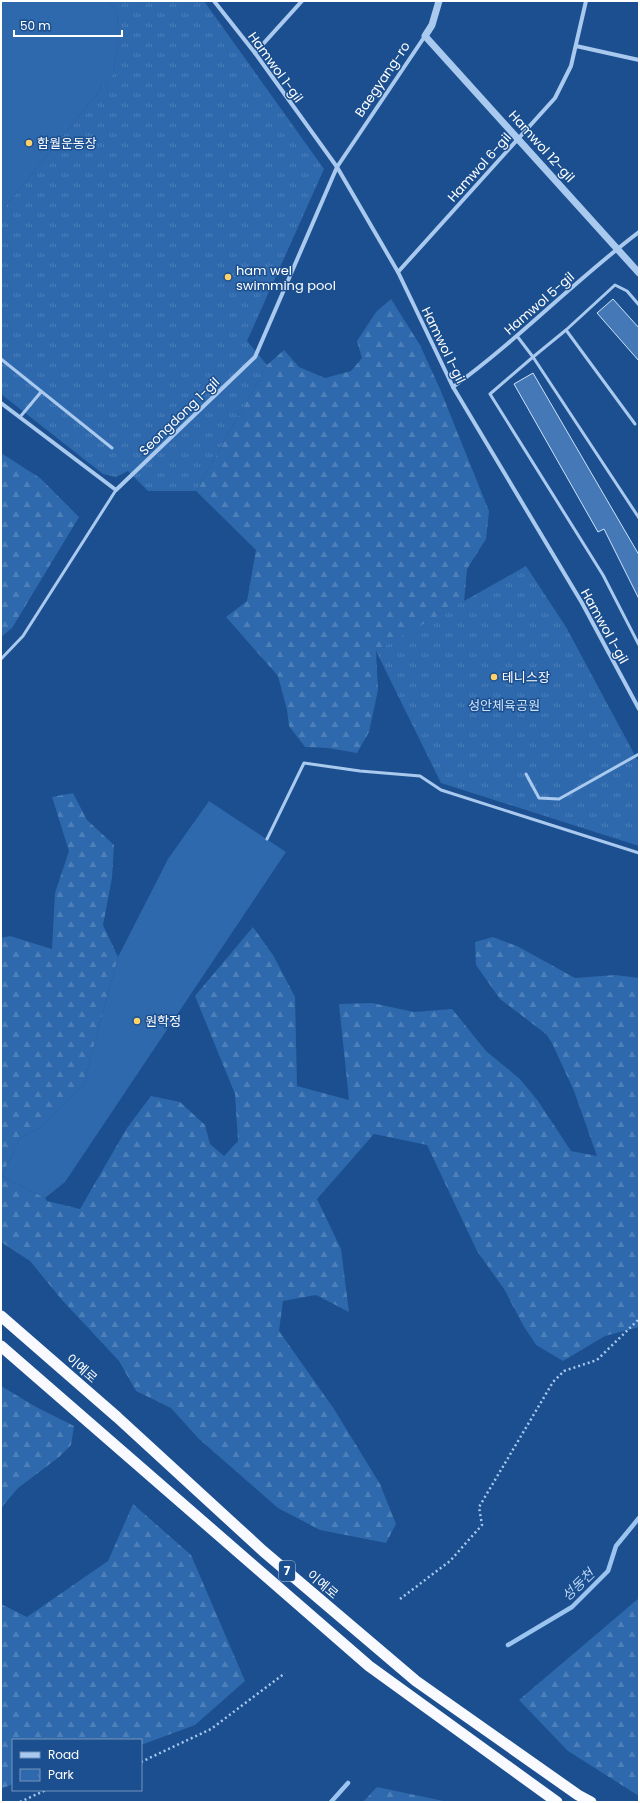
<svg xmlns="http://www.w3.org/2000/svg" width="640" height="1803" font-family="Poppins,'Noto Sans KR',sans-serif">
  <defs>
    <pattern id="forest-firs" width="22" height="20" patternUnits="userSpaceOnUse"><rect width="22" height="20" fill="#2e69ad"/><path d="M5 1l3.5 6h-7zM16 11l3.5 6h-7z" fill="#4d80b9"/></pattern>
    <pattern id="park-tufts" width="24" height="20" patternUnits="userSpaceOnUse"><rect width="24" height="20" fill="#2e69ad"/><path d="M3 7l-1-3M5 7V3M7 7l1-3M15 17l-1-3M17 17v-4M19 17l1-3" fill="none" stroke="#4d80b9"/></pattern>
  </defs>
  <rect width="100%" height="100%" fill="#1b4f8f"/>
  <g fill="#2e69ad">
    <path d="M1,1H110L117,14L119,40L113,74L1,212Z"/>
    <path d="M209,801L286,852L65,1182L45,1198L2,1176L20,1138L40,1127L83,1086L118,957L168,859Z"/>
  </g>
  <g fill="url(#forest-firs)">
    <path d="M391,299L420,345L440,389L489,511L486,539L467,569L464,602L376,651L378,690L369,732L357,753L328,748L305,747L289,726L287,710L278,676L226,617L247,601L256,550L196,491L267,365L284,350L299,367L325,378L351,371L362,358L357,341L376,312Z"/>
    <path d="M1,453L40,478L79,517L12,628L1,637Z"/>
    <path d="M73,793L87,820L114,845L112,878L103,925L118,957L83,1086L40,1127L20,1138L2,1176L45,1198L47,1201L80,1209L127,1128L151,1096L180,1102L205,1125L210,1144L224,1156L238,1141L235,1094L195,996L253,927L273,955L295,997L297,1086L349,1100L339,1004L372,1003L414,1012L452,1009L486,1051L520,1079L538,1101L571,1151L597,1156L574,1091L552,1043L546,1034L500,999L476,965L475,942L493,937L517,946L575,978L615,975L639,978V1327L605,1336L563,1361L536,1345L523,1325L504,1289L477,1251L427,1145L374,1134L317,1199L341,1249L349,1312L316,1295L283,1301L279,1331L334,1409L380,1484L396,1524L386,1543L320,1530L278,1508L199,1439L171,1408L136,1391L119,1361L62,1300L30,1261L1,1242V938L10,936L52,949L55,893L69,851L52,797Z"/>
    <path d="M1,1386L36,1407L74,1426L71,1445L59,1457L18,1488L1,1508Z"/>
    <path d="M133,1504L191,1555L245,1681L195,1725L141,1745V1740H13V1784L1,1789V1604L27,1617L108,1561Z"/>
    <path d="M639,1598V1796L568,1751L519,1700Z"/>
    <path d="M377,1787L448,1802H363Z"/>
  </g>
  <g fill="url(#park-tufts)">
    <path d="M110,1H204L324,169L247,341L267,365L196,491H148L128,471L116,477L103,474L1,394V212L113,74L119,40L117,14Z"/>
    <path d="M526,566L566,627L639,763V846L441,783L376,651Z"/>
  </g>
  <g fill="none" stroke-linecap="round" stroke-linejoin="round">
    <g stroke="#9cc4f0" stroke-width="4.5">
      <path d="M508,1645L572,1607L608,1571L616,1546L639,1518"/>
      <path d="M331,1802L348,1783"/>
    </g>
  </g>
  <g fill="#4478b7" stroke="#cfe3fa">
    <path d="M613,299L639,328V361L597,313Z"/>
    <path d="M533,373L639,555V599L604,529L598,532L514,384Z"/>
  </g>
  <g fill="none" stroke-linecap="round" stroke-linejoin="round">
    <g stroke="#a9c9ee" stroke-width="2.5" stroke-dasharray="2 3" stroke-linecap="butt">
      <path d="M400,1599L450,1561L482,1525L479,1507L553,1382L564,1371L597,1360L639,1319"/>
      <path d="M141,1762L211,1729L285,1673"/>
      <path d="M20,1802L46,1790"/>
    </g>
    <g stroke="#a9c9ee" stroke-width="3">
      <path d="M639,305L627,291L615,285L566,330L533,357L639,518"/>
      <path d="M566,330L635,424"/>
      <path d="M517,336L533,357L490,394L603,575L639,645"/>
      <path d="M1,359L112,448"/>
      <path d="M20,417L41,392"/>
      <path d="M1,659L23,636L116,490"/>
      <path d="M526,774L539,798L559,799L639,754"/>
      <path d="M267,839L304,763L360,771L420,776L441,790L639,853"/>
    </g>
    <g stroke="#a9c9ee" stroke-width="4">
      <path d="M214,1L255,53L337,167L398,272L453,387L582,603L639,709"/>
      <path d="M576,46L639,60"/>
      <path d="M255,53L302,1"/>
      <path d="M398,272L555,98L571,66L586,1"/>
      <path d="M453,387C518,340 574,281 639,232"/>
      <path d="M1,403L116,490L255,357L337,167L425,36"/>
    </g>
    <path stroke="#a9c9ee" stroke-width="7" d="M439,1L432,25L425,36L639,273"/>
    <g stroke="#f8faff" stroke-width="11">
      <path d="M1,1316L117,1417L263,1551L416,1681L578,1795L591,1802"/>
      <path d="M1,1346L369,1666L557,1802"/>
    </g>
  </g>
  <g fill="#ffd166" stroke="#1b4f8f" stroke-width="1.5">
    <circle cx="29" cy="143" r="4"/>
    <circle cx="228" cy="277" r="4"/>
    <circle cx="494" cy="677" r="4"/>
    <circle cx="137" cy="1021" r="4"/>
  </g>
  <g text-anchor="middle" stroke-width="3" stroke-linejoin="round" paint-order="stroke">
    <rect fill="#1b4f8f" stroke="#bbcadd" stroke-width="1" x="279" y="1561" width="16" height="20" rx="3"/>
    <g font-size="12" font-weight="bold" fill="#fff">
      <text x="287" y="1575">7</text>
    </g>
    <g font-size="13" fill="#fff" stroke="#1b4f8f">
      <text transform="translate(276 67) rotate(54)" y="5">Hamwol 1-gil</text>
      <text transform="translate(382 79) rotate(-56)" y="5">Baegyang-ro</text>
      <text transform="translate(542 146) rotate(48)" y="5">Hamwol 12-gil</text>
      <text transform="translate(479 167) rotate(-48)" y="5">Hamwol 6-gil</text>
      <text transform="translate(539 303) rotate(-41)" y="5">Hamwol 5-gil</text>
      <text transform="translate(444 345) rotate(64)" y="5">Hamwol 1-gil</text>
      <text transform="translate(179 416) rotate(-44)" y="5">Seongdong 1-gil</text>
      <text transform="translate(605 626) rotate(61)" y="5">Hamwol 1-gil</text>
      <text transform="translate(82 1368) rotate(41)" y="5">이예로</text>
      <text transform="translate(323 1584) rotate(40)" y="5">이예로</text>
    </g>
    <g font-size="13" fill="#fff" stroke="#1b4f8f" text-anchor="start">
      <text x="37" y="148">함월운동장</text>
      <text x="236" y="275">ham wel<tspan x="236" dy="15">swimming pool</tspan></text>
      <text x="502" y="682">테니스장</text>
      <text x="145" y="1026">원학정</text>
    </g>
    <g font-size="13" fill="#cfe3fa" stroke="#1b4f8f">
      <text x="504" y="710">성안체육공원</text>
    </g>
    <g font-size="14" font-style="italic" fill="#b5d3f5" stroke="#1b4f8f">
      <text transform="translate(578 1585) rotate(-44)" y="5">성동천</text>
    </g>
  </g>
  <rect width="640" height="1803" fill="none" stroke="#ffffff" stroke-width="4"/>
  <rect x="12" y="1739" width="130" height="52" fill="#1b4f8f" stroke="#7695bc"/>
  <rect x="20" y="1752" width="20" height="6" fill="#a9c9ee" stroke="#7695bc"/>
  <text x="48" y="1759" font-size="12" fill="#ffffff">Road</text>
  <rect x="20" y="1769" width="20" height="12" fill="url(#park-tufts)" stroke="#7695bc"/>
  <text x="48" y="1779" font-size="12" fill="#ffffff">Park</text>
  <path d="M14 30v6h108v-6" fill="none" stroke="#ffffff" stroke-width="2"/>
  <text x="20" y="30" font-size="12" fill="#ffffff" stroke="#1b4f8f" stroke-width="3" paint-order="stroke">50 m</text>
</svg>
